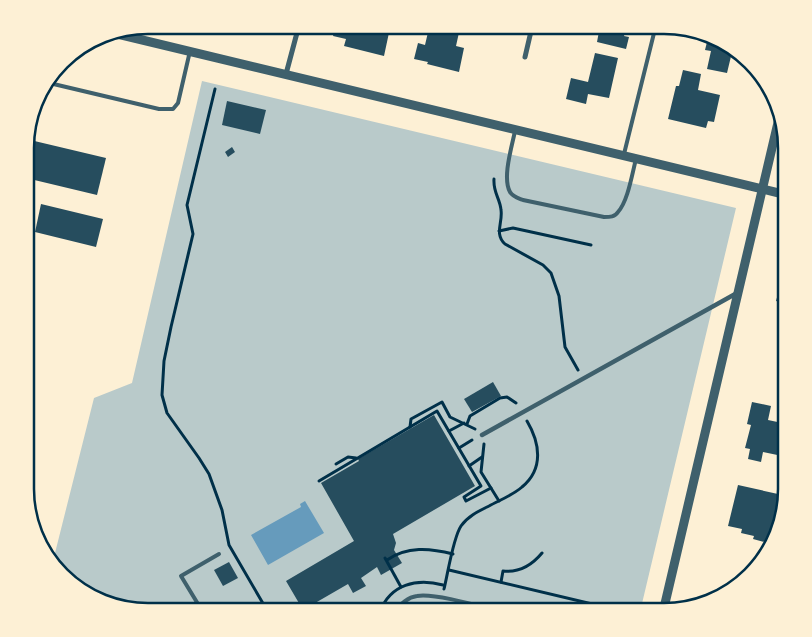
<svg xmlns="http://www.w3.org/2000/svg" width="812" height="637" font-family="Barlow,sans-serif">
  <rect width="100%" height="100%" fill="#fdf0d5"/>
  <path fill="#b9caca" d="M202,81L736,208L640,612H140L100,603L67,581L50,560L54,557L94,398L132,383Z"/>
  <path fill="#669bbc" d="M305,501L324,533L268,565L251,535L301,507L300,504Z"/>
  <g fill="#264d5e">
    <path d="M600,26H640L638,32L626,29L624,36L629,37L626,49L597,42Z"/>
    <path d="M390,28L384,56L344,46L346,39L333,36L335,29Z"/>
    <path d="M429,28H460L456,46L464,48L459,72L427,64L428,62L414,59L418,43L425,45Z"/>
    <path d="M709,34L733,48L727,73L707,69L711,51L705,50Z"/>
    <path d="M595,53L618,58L609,98L588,94L586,104L566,99L571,78L588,82Z"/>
    <path d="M683,70L701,74L698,90L720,95L714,122L708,121L706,128L668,119L676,86H679Z"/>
    <path d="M227,101L266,110L260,134L222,125Z"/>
    <path d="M26,139L106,158L97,195L26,178Z"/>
    <path d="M232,147L235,152L228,157L225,152Z"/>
    <path d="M41,204L103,219L96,247L35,232Z"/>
    <path d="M786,275H787V304L776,301L782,279L785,280Z"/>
    <path d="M493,382L501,396L472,412L464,399Z"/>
    <path d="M752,402L771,406L768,420L787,424V457L763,452L761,462L748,459L750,449L745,448L751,425L747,424Z"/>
    <path d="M434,415L475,486L393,534L396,543L394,550L402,563L381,575L377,567L361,578L366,586L353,593L348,584L303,610L286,581L354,541L321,483L359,461L358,459Z"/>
    <path d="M738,485L787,496L778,537L775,541H772V544L753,539L754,536L741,533L742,529L728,526Z"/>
    <path d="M229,562L238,578L223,586L214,570Z"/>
  </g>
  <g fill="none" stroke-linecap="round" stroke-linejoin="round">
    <g stroke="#003049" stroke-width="3">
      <path d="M215,89L187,205L193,234L171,327L164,361L162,395L167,413L199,458L209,474L222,510L229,545L268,612"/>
      <path d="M494,179C493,193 500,198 501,210C503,222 494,234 505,244L543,265L551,273L559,296L565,347L578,370"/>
      <path d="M499,231L513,228L591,245"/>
      <path d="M467,424L470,416L500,398L507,397L516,403"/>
      <path d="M410,427L411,419L442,402L450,417L475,429"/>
      <path d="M449,431L464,423"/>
      <path d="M484,444L481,472L499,501"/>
      <path d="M459,448L472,440"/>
      <path d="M336,464L348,457L356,458"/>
      <path d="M469,466L482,457"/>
      <path d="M319,481L437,411L481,486L464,497L466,501L491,488"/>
      <path d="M385,558L401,587"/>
      <path d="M387,560C407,546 430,548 453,554"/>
      <path d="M449,570L626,612"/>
      <path d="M501,582L503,571C520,573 532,565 542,553"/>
      <path d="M444,589C448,573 453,538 461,526C468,516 479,511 489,506C500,500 513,495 522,487C544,469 540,443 527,421"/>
      <path d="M380,612C390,584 417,578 443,585"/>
    </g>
    <g stroke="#3f606c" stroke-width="4">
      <path d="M45,82L159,109H173L178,103L190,51"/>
      <path d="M515,131C512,146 502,178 510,192C513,197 518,198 523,200L604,217C610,217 615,217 618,212C628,201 632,174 636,159"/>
      <path d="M624,154L656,25"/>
      <path d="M207,612L198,604L181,576L219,554"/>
      <path d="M396,612C399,604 409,597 417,596C436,593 482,607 502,612"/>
    </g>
    <path stroke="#3f606c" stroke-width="4.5" d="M482,435L737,293"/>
    <g stroke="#3f606c" stroke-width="5">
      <path d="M525,57L532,27"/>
      <path d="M286,74L298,29"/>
    </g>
    <g stroke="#3f606c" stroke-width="9">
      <path d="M109,32L787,195"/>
      <path d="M663,612L780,114"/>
    </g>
  </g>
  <path d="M0 0H812V637H0ZM148 34H664A114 114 0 0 1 778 148V489A114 114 0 0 1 664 603H148A114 114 0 0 1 34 489V148A114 114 0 0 1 148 34Z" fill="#fdf0d5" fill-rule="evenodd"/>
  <path fill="none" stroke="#003049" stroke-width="2.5" d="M148 34H664A114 114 0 0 1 778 148V489A114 114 0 0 1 664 603H148A114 114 0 0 1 34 489V148A114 114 0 0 1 148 34Z"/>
</svg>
